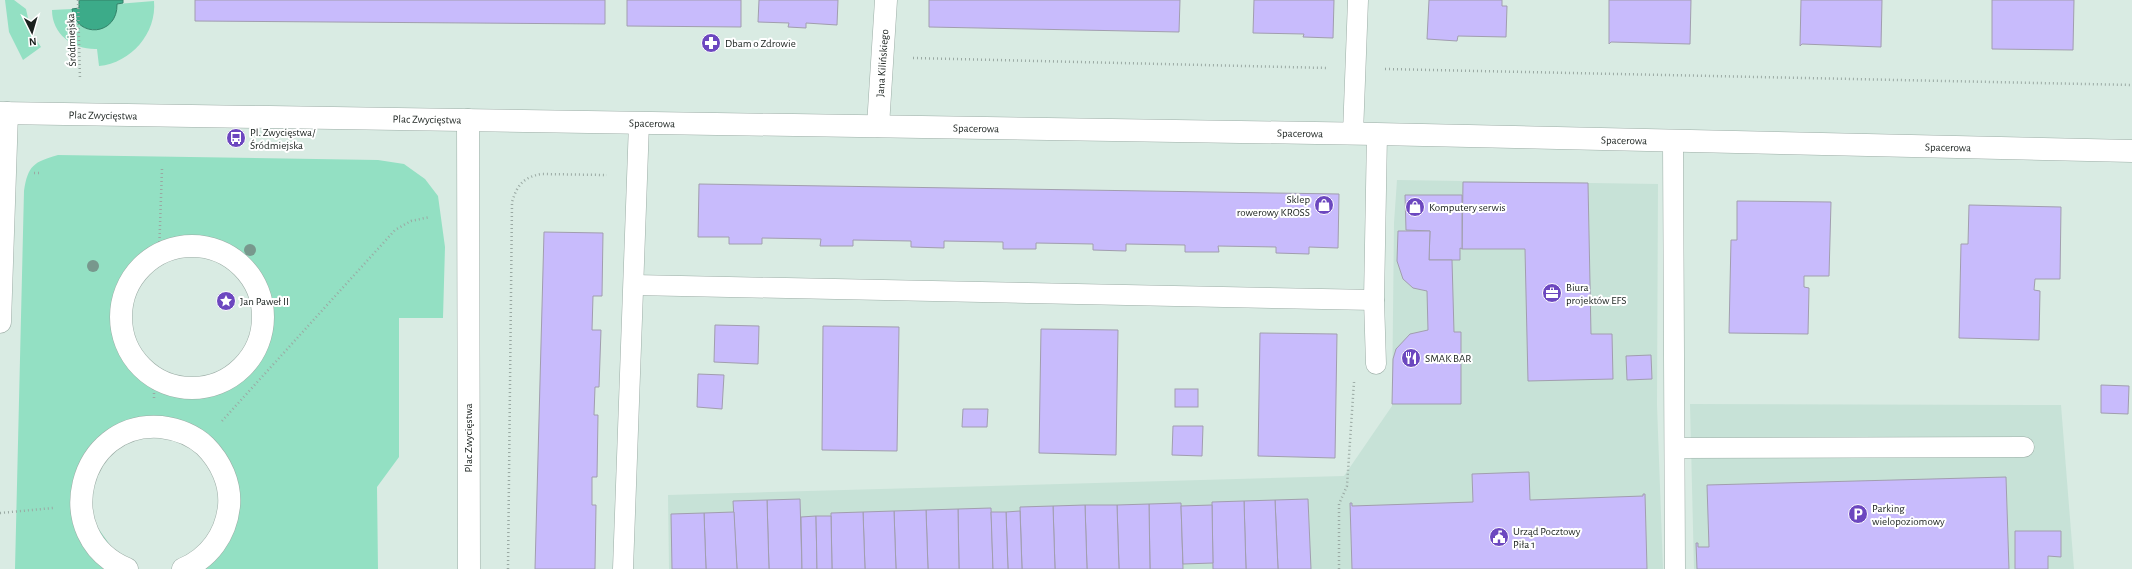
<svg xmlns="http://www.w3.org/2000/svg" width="2132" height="569" font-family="'Alegreya Sans',sans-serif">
  <rect width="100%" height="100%" fill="#d9ebe3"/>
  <g fill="#c7e2d7">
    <path d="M1397,180L1658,184L1657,405L1663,569H669L668,495L1344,476L1392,406L1394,223Z"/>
    <path d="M1690,404L2061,405L2074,569H1694Z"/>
  </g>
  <g fill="#93e0c3" fill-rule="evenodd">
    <path d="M5,0H14L26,9L31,32L41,47L23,60L9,32Z"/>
    <path d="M154,1C157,33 131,63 99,66L97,49C74,50 52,35 52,10L72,9C77,40 116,35 117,4Z"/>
    <path d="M58,155L378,160L404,164L425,179L438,196L445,247L443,318H399V457L377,487L378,569H183L192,565L229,503L191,436L115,438L81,504L127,569H15L24,191C28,165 34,162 58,155ZM196,246C291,259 278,390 192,388C96,386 98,248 196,246Z"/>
  </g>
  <path fill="#3cab89" stroke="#328269" d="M79,0H123V3L117,4C118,36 76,39 72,9L79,8Z"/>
  <g fill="#c8bbfc" stroke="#a19eae">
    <path d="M195,0H605V24L195,21Z"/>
    <path d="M627,0H741V27L627,26Z"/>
    <path d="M759,0H838L837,25L806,23V28L788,27L789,23L758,22Z"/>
    <path d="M929,0H1180L1179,32L929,27Z"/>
    <path d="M1254,0H1334L1333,38L1303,37L1304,34L1253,33Z"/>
    <path d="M1429,0H1502V6H1507L1506,37L1458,36L1457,41L1427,39Z"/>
    <path d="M1609,0H1691L1690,44L1611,42L1609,44Z"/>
    <path d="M1801,0H1882L1881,47L1802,44L1800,46Z"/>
    <path d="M1992,0H2074L2073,50L1992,49Z"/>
    <path d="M1463,182L1588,183L1591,334H1612L1613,379L1528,381L1525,249H1462Z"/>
    <path d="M699,184L1339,194L1338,248L1309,247V254L1276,253V247L1218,246L1219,252H1185V245L1126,244V251L1093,250V244L1036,243V249H1003V242L944,241V248L911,247V241L853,240V246H820L821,239L762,238V244H729V237H698Z"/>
    <path d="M1405,195H1462V249L1460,248V260H1429L1430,231L1406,230Z"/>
    <path d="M1737,201L1831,202L1829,276H1804V287L1809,288L1808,334L1729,333L1731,240H1737Z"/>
    <path d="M1969,205L2061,207L2060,279H2035L2034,290L2040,291L2039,340L1959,338L1961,244H1968Z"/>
    <path d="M1398,231H1430L1429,260H1452L1454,332H1461V404H1392L1393,359L1396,349L1410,334L1428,330L1427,291L1413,288L1403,279L1397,261Z"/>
    <path d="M544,232L603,233L602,296H593L592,330H601L599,387H595L594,415H598L597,477H592V505H596L595,569H535Z"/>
    <path d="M715,325L759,326L758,364L714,362Z"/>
    <path d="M823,326L899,327L897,451L822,450Z"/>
    <path d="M1041,329L1118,330L1116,455L1039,453Z"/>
    <path d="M1260,333L1337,334L1335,458L1258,456Z"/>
    <path d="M1651,355L1652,379L1627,380L1626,356Z"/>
    <path d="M698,374L724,375L722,409L697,407Z"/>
    <path d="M2101,385L2129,386L2128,414L2101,413Z"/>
    <rect x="1175" y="389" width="23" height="18"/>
    <path d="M963,409H988L987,427H962Z"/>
    <path d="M1173,426H1203L1202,456L1172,455Z"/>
    <path d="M1529,472L1530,500L1643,496V494H1645L1647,569H1352L1350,503H1352V506L1473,502L1472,474Z"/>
    <path d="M2006,477L2009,569H1697L1696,543H1698V547H1709L1707,485Z"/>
    <path d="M800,499L802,569H769L767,500Z"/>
    <path d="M1308,499L1311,569H1278L1275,500Z"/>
    <path d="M767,500L769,569H737L733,501Z"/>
    <path d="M1275,500L1278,569H1246L1244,501Z"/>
    <path d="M1244,501L1246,569H1213L1212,502Z"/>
    <path d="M1181,503L1183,569H1150L1149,504Z"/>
    <path d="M1149,504L1150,569H1119L1117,505Z"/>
    <path d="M1085,505H1117L1119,569H1087Z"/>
    <path d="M1085,505L1087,569H1055L1053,506Z"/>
    <path d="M1212,505L1213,563L1183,564L1181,506Z"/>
    <path d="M1053,506L1055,569H1022L1020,507Z"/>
    <path d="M991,508L993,569H959L958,509Z"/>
    <path d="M958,509L959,569H928L926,510Z"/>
    <path d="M926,510L928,569H896L894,511Z"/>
    <path d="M894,511L896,569H865L863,512Z"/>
    <path d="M1020,511L1022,569H1008L1006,512Z"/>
    <path d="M734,512L737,569H706L704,513Z"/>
    <path d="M863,512L865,569H832L831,513Z"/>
    <path d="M991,512H1006L1008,569H993Z"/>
    <path d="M704,513L706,569H672L671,514Z"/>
    <path d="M816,516L817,569H802L801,517Z"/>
    <path d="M816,516H831L832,569H817Z"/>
    <path d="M2015,531H2061V557L2048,556V569H2015Z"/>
  </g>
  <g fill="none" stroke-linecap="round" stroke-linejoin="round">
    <g stroke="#9cada6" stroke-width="21">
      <g id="lane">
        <path d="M1353,134L1358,0"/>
        <path d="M1673,142L1675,569"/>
        <path d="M634,285L1374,300"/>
        <path d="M1376,364L1374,300L1377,134"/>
        <path d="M1675,448L2024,447"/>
        <path d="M623,569L639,123"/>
      </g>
    </g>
    <g stroke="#9cada6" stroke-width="23">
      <g id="street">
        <path d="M0,113L1377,134L2132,151"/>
        <path d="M468,120L469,569"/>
        <path d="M878,126L886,0"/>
        <circle cx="192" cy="317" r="71"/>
        <path d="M0,322L7,113"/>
        <path d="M127,569C49,537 78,420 161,427C177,429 193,435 205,446C221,462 231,484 229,506C226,535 209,558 183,569"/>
      </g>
    </g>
    <g stroke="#9aa9a3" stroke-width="2.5" stroke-dasharray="1 3" stroke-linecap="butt">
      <path d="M78,0L80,80"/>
      <path d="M913,58L1328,68"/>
      <path d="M1385,69L2132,85"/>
      <path d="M34,173H42"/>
      <path d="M159,254L162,169"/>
      <path d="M154,398V378"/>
      <path d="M222,421L395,230L411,221L430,217"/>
      <path d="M0,513L53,508"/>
      <path d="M508,569L512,202C517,185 524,177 541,174L607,175"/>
      <path d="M1339,569V504L1347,486L1354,382"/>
    </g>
    <use href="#lane" stroke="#fff" stroke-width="20"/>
    <use href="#street" stroke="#fff" stroke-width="22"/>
  </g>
  <g fill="#78988d">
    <circle cx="250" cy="250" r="6"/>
    <circle cx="93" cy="266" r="6"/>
  </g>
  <defs>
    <g id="pharmacy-disc" transform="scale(1)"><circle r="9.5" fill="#6c47bf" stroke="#fff"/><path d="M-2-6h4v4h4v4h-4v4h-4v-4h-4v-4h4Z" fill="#fff"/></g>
    <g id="bus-disc" transform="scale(1)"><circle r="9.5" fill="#6c47bf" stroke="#fff"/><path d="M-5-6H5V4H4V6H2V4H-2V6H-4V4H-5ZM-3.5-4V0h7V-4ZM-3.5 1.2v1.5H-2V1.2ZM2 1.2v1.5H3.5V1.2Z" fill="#fff"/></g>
    <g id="shop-disc" transform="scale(1)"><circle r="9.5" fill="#6c47bf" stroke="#fff"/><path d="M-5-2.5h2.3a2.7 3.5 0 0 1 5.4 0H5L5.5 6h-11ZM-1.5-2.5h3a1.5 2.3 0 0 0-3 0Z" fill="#fff"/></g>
    <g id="office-disc" transform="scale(1)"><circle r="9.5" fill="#6c47bf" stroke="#fff"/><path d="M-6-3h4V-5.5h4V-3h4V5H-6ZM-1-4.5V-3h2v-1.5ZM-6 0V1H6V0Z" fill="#fff"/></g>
    <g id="sight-disc" transform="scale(1)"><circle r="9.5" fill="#6c47bf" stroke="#fff"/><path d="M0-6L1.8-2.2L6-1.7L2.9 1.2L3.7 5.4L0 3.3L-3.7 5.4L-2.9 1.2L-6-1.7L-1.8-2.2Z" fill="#fff"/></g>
    <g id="restaurant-disc" transform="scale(1)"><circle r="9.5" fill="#6c47bf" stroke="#fff"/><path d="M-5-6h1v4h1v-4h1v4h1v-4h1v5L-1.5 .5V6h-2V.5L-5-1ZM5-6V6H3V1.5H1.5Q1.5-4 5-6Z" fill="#fff"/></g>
    <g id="parking-disc" transform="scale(1)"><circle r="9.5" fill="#6c47bf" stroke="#fff"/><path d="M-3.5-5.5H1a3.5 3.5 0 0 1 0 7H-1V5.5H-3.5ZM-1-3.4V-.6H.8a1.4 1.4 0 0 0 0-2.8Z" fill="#fff"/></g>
    <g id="civic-disc" transform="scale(1)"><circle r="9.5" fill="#6c47bf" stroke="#fff"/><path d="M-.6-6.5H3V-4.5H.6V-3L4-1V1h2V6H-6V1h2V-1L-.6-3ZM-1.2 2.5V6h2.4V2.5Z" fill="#fff"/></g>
  </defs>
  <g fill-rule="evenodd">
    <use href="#pharmacy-disc" x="711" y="43"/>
    <use href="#bus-disc" x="236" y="138"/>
    <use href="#shop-disc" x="1324" y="205"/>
    <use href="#shop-disc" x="1415" y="207"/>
    <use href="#office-disc" x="1552" y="293"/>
    <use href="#sight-disc" x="226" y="301"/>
    <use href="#restaurant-disc" x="1411" y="358"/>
    <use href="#parking-disc" x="1858" y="514"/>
    <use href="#civic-disc" x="1499" y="537"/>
  </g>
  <g text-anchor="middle" stroke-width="4" stroke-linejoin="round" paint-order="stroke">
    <g font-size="11" fill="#1a211e" stroke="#fff">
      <text transform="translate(71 40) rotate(-92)" y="4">Śródmiejska</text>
      <text transform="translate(882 63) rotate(-86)" y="4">Jana Kilińskiego</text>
      <text transform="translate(103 115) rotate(1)" y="4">Plac Zwycięstwa</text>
      <text transform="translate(427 119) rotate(1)" y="4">Plac Zwycięstwa</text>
      <text transform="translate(652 123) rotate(1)" y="4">Spacerowa</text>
      <text transform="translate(976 128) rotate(1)" y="4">Spacerowa</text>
      <text transform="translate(1300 133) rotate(1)" y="4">Spacerowa</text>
      <text transform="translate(1624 140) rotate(1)" y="4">Spacerowa</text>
      <text transform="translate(1948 147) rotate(1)" y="4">Spacerowa</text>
      <text transform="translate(468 438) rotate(-90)" y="4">Plac Zwycięstwa</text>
    </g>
    <g font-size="11" fill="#1a211e" stroke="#fff" text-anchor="start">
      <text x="725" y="47">Dbam o Zdrowie</text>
      <text x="250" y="136">Pl. Zwycięstwa/<tspan x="250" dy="13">Śródmiejska</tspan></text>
      <text x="1310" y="203" text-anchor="end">Sklep<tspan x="1310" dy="13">rowerowy KROSS</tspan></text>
      <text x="1429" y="211">Komputery serwis</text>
      <text x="1566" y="291">Biura<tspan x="1566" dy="13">projektów EFS</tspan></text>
      <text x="240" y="305">Jan Paweł II</text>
      <text x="1425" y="362">SMAK BAR</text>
      <text x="1872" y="512">Parking<tspan x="1872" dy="13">wielopoziomowy</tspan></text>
      <text x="1513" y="535">Urząd Pocztowy<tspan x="1513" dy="13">Piła 1</tspan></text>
    </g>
  </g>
  <g transform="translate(32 32) rotate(175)" stroke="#ffffff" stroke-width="3" paint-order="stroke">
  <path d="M0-3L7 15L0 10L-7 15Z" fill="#1a211e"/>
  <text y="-6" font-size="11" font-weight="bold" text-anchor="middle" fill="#1a211e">N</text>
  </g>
</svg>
